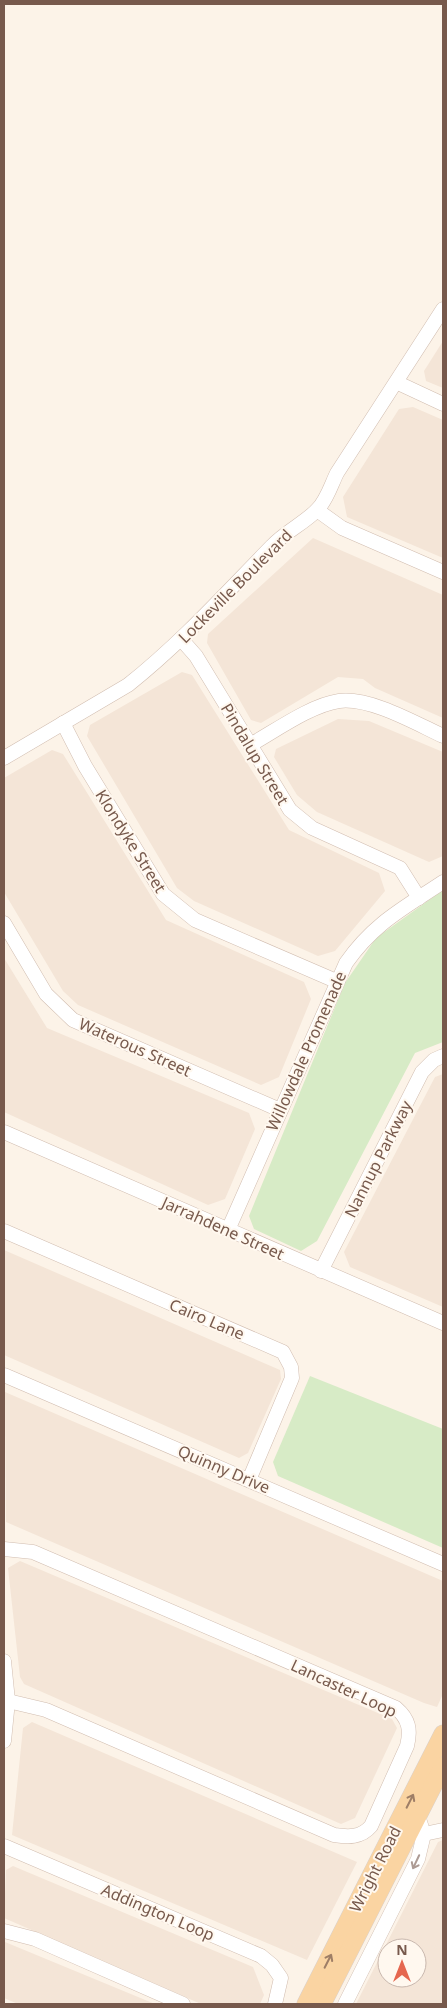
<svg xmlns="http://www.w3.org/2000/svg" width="447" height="2008" font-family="'Noto Sans',sans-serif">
  <rect width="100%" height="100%" fill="#fcf3e8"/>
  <g fill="#f4e5d7" fill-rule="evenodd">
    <path d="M443,341V388L426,381L424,371Z"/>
    <path d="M413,407L443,420V558L347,517L343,497L399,409Z"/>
    <path d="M313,538L443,595V718L375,688L363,679L338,677L261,723L251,720L207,643L208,634Z"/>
    <path d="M182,672L192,675L289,830L379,873L385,891L335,951L318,956L194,901L177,888L87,736L90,725Z"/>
    <path d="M338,719L369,721L443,752V856L429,862L317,812L297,795L274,757L276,749Z"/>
    <path d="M52,750L63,754L166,920L304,982L311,999L279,1077L261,1085L78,1005L63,991L4,892V778Z"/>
    <path d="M4,958L47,1028L249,1113L255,1129L225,1199L208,1205L4,1112Z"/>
    <path d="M443,1074V1307L350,1267L344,1252L435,1077Z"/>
    <path d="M4,1250L280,1370L281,1379L248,1453L239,1458L4,1355Z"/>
    <path d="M5,1392L443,1581V1694L437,1707L424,1703L6,1522Z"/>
    <path d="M20,1561L392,1719L397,1728L355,1818L341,1824L24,1684L20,1677L8,1568Z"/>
    <path d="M32,1722L357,1862L307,1960L12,1835L23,1728Z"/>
    <path d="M443,1840V2004H356L438,1842ZM387,1948H417V1978H387Z"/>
    <path d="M13,1866L253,1967L264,1995L260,2004H201L4,1918L6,1870Z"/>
    <path d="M5,1942L155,2004H18L4,1998Z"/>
  </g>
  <g fill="#d7ebc6">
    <path d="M443,890V1042L415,1053L317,1241L301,1251L254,1229L249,1216L345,983L376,938Z"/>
    <path d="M310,1376L443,1429V1548L278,1476L273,1462Z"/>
  </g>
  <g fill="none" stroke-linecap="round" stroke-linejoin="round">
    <g stroke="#d1bdb0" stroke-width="15">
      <g id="minor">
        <path d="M398,383L443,404"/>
        <path d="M317,510L342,528L443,572"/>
        <path d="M181,639L196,656L290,810L312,828L400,868L419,898"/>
        <path d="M63,723L85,766L163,894L195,920L336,981"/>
        <path d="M250,745C275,731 311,705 339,701C370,697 415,723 443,736"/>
        <path d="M4,758L128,685C181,643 225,594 272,546C285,532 303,524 317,510C327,500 331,485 337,473L443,309"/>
        <path d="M4,923L46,994L73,1020L280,1110"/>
        <path d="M4,1132L443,1323"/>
        <path d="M228,1230L346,963C374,923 404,908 443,882"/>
        <path d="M4,1231L283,1352L291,1367L292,1378L249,1480"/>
        <path d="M321,1271L422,1072L434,1060L443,1056"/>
        <path d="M4,1375L443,1564"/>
        <path d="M4,1549L33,1552L396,1708C409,1719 411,1730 407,1746L371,1826C361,1838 348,1837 334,1835L46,1710L8,1701"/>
        <path d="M4,1661L8,1701L4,1741"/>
        <path d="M424,1834L443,1830"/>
        <path d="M4,1846L261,1956L272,1965L281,1978L275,2004"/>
        <path d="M4,1931L35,1939L183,2004"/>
        <path d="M345,2004L418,1859L424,1834L418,1816"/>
      </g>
    </g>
    <g stroke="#d9d1cd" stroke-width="19">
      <g id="major">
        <path d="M306,2004L443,1734"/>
        <path d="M322,2004L443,1766"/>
      </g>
    </g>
    <use href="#minor" stroke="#fff" stroke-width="14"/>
    <use href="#major" stroke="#fad4a2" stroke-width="18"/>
  </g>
  <defs><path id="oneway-shaft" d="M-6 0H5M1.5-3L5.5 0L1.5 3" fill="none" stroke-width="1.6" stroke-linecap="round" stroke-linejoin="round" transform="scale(1.25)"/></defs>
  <g stroke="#9e7e66">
    <use href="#oneway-shaft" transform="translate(410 1801) rotate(-63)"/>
    <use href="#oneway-shaft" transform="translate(328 1961) rotate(-63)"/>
  </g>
  <use stroke="#ad9b94" href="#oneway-shaft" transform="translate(416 1862) rotate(115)"/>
  <g text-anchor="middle" stroke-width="4" stroke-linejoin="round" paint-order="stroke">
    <g font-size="16" fill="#77594c" stroke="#fff8ef">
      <text transform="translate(235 586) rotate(-45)" y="6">Lockeville Boulevard</text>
      <text transform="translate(255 754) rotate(59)" y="6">Pindalup Street</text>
      <text transform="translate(131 841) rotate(58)" y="6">Klondyke Street</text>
      <text transform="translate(135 1047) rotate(24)" y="6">Waterous Street</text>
      <text transform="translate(306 1051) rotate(-66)" y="6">Willowdale Promenade</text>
      <text transform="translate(378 1159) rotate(-63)" y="6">Nannup Parkway</text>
      <text transform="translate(223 1228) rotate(24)" y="6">Jarrahdene Street</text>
      <text transform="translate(207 1319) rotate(23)" y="6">Cairo Lane</text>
      <text transform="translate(224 1469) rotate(23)" y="6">Quinny Drive</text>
      <text transform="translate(344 1688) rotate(25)" y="6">Lancaster Loop</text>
      <text transform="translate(375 1869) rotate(-63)" y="6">Wright Road</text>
      <text transform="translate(158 1912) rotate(23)" y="6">Addington Loop</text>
    </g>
  </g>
  <rect width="447" height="2008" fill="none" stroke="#77594c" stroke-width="10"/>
  <g transform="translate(402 1963)"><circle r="24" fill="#fff8ef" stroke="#c9b8ae"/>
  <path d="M0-4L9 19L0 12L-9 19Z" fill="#e5674f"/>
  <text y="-8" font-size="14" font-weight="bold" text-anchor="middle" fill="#77594c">N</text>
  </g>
</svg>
